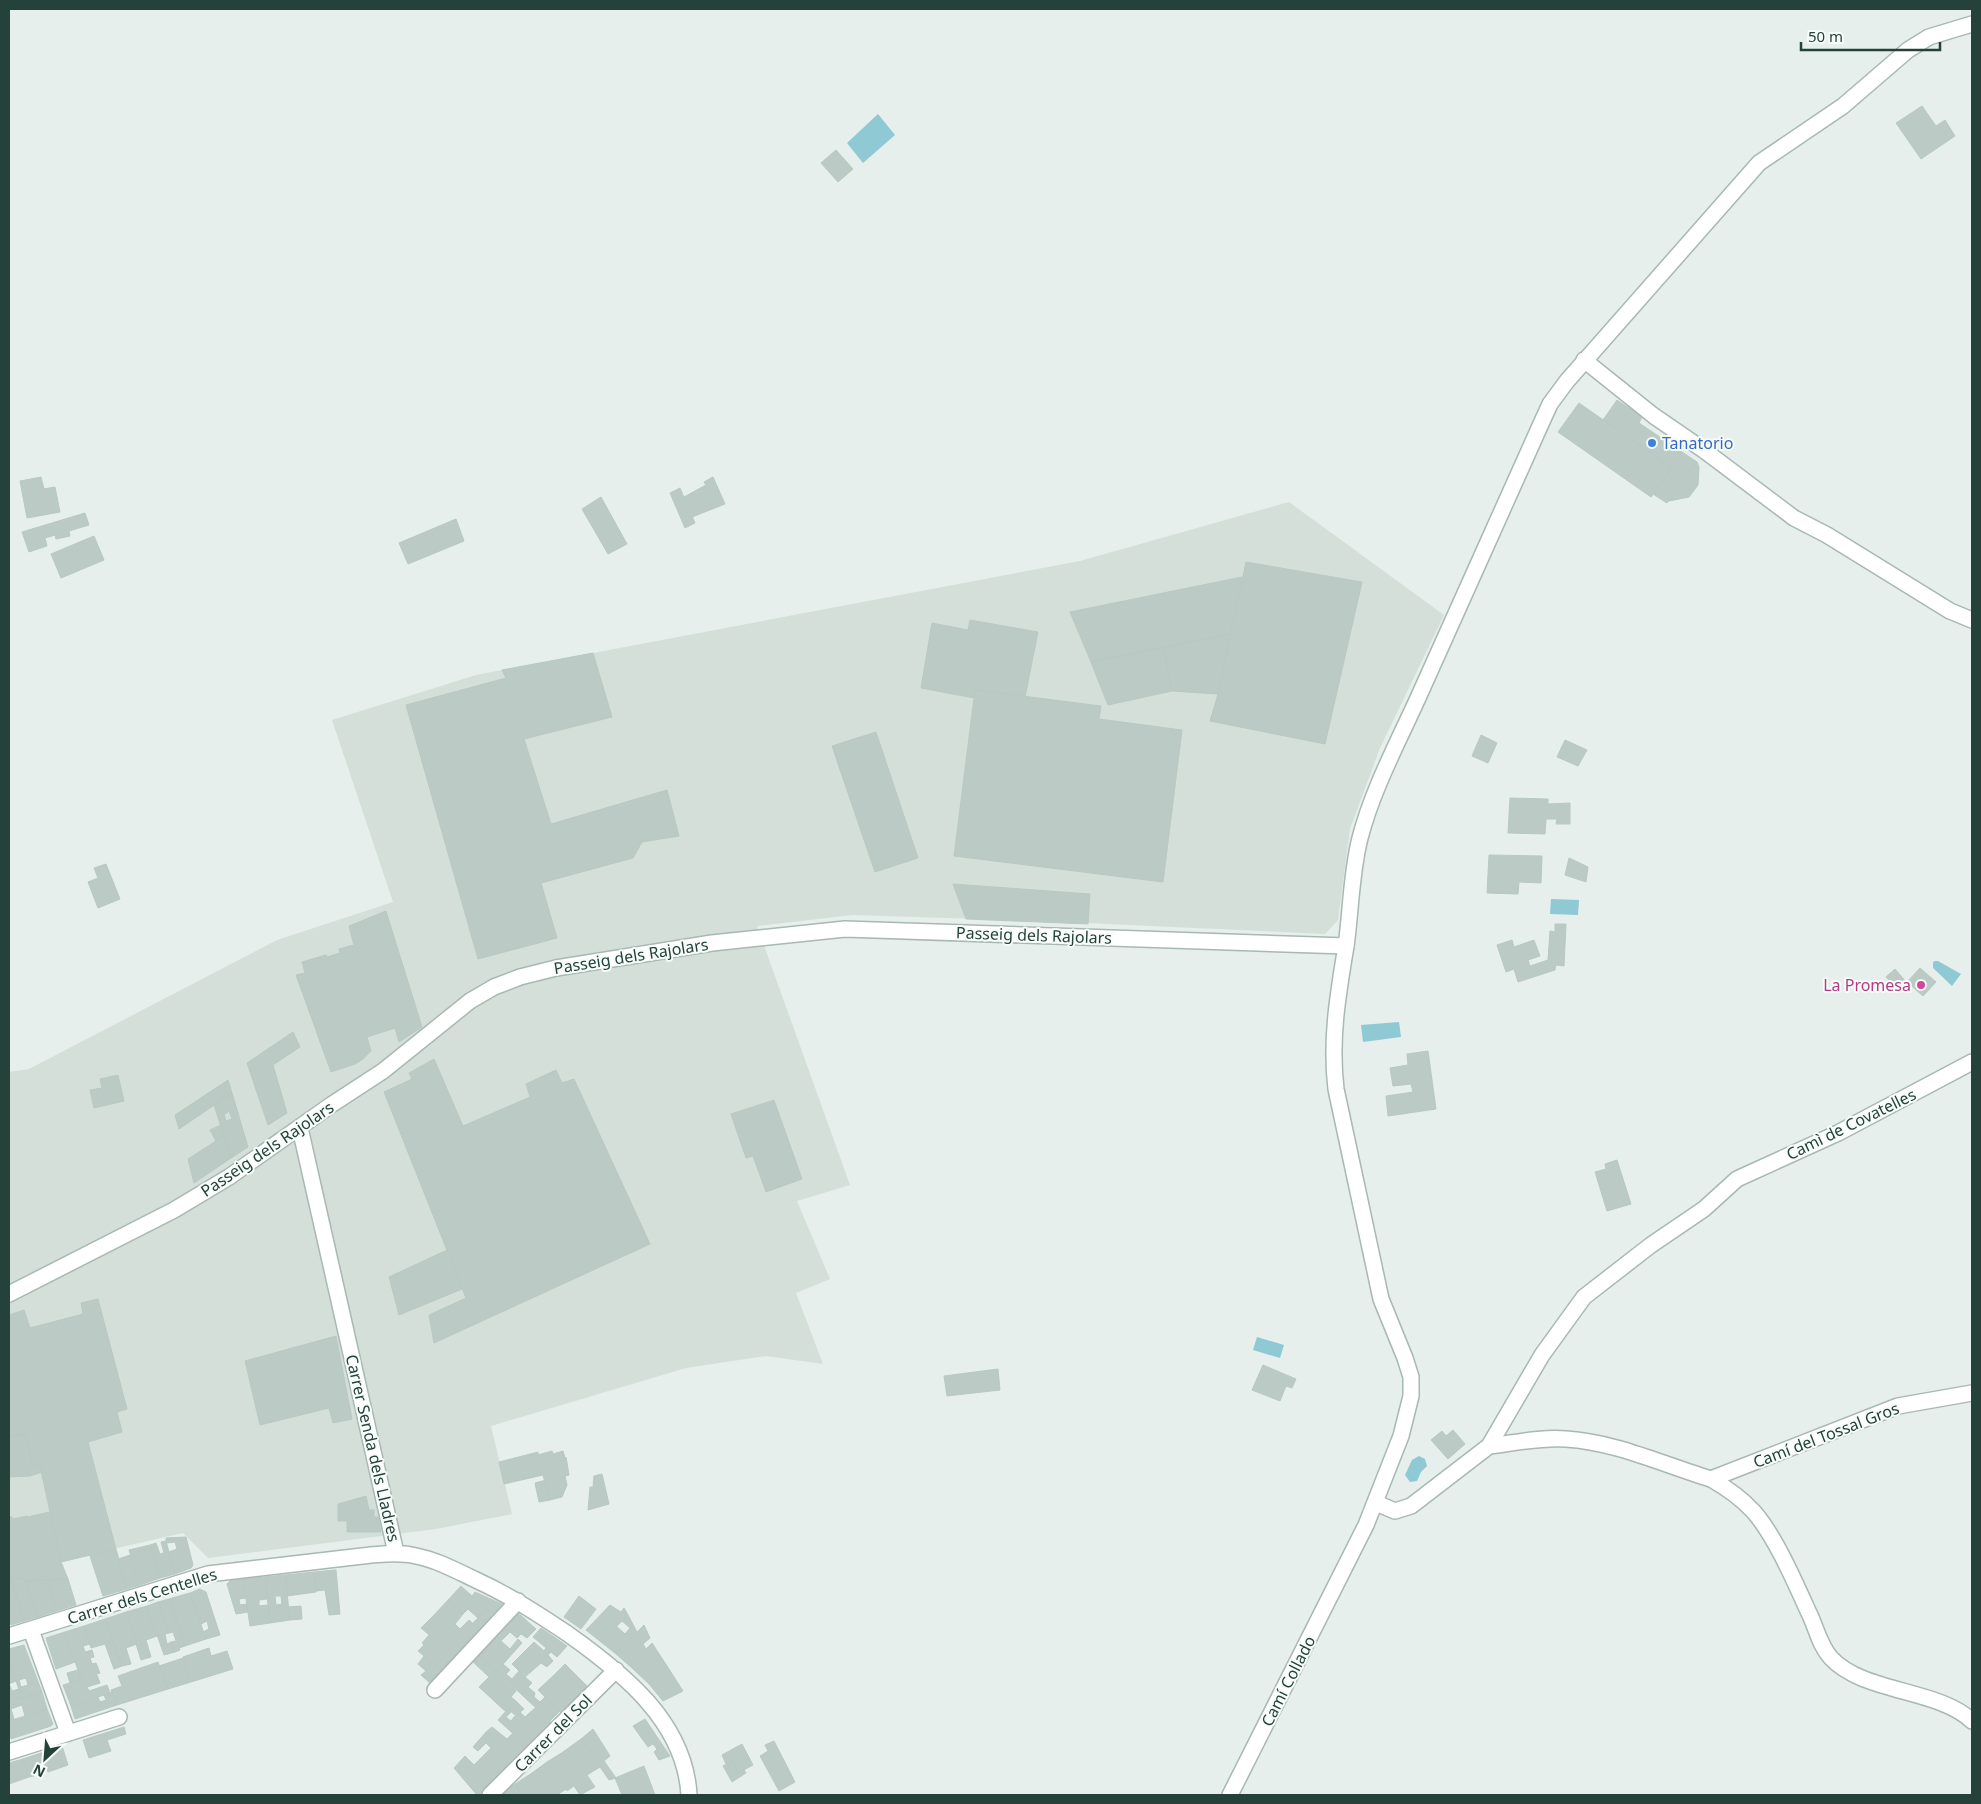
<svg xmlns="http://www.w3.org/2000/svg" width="1981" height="1804" font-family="'Noto Sans',sans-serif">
  <rect width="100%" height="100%" fill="#e6efeb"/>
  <path fill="#d4dfda" d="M1289,502L1444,615L1380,748L1350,829L1338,920L1325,934L1042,921L853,915L757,926L850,1185L797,1201L830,1279L796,1293L823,1364L766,1356L686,1368L491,1426L512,1514L436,1529L208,1558L183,1533L61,1561L68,1579L25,1581L19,1578L9,1580V1072L29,1069L277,940L393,902L332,720L476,675L1080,561Z"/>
  <g fill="#8ec9d4">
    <path d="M878,114L895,135L863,163L847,143Z"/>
    <path d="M1551,899L1579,900L1578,915L1550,914Z"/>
    <path d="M1935,961H1938L1961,974L1952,986L1933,968V962Z"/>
    <path d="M1399,1022L1401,1037L1363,1042L1361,1025Z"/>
    <path d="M1257,1337L1284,1345L1280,1358L1253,1350Z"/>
    <path d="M1419,1456L1425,1459L1427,1466L1421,1472L1417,1481L1410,1482L1405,1475L1412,1460Z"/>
  </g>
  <g fill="#bbcac4" stroke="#b8c9c2" fill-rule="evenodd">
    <path d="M1922,106L1936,126L1945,120L1955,136L1921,159L1896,123Z"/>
    <path d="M836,150L853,169L838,182L821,163Z"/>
    <path d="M1617,400L1642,417L1639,423L1697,462L1667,503L1653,494L1672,468L1603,420Z"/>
    <path d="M1579,403L1672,468L1651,497L1558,432Z"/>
    <path d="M1697,462L1699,467L1698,485L1689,497L1669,501Z"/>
    <path d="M41,477L44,489L55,487L60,512L27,518L20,481Z"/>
    <path d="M713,477L725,504L692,517L684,497L706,485L704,482Z"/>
    <path d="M680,488L695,523L685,528L670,493Z"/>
    <path d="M601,497L627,544L608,554L582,509Z"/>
    <path d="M85,513L89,525L69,531L70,536L56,539L55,535L45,538L47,546L29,552L22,532Z"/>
    <path d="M456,519L464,541L408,564L399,543Z"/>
    <path d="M94,536L104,560L61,578L51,554Z"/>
    <path d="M1246,562L1362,582L1325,744L1210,721L1218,694Z"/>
    <path d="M1242,577L1230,634L1091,662L1070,612Z"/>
    <path d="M970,620L1038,632L1025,697L975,690L974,698L921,688L932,623L968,630Z"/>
    <path d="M1230,634L1218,694L1172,691L1163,648Z"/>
    <path d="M1163,648L1172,691L1108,705L1091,662Z"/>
    <path d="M593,653L612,717L524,739L551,824L667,790L679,836L642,842L633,858L541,883L557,938L478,959L406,705L506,678L502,670Z"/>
    <path d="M975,690L1101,706L1099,719L1182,730L1163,882L954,856Z"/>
    <path d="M876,732L918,858L875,872L832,746Z"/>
    <path d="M1481,735L1497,743L1488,763L1472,756Z"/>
    <path d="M1565,740L1587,750L1578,766L1557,757Z"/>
    <path d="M1510,798L1548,799V804L1570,803V824H1556L1557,819H1546L1545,834L1508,833Z"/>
    <path d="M1489,855L1542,856L1541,883L1519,882L1518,894L1487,893Z"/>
    <path d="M1569,858L1588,867L1586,882L1565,875Z"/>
    <path d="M106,864L120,899L98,908L88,882L98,878L94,868Z"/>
    <path d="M953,884L1090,894L1088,924L966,919Z"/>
    <path d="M386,911L422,1027L399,1042L395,1028L367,1037L371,1051L363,1059L355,1064L331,1072L296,975L305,973L302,962L326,955L327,957L340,953L339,949L354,945L349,926Z"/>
    <path d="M1555,924H1566L1564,966L1556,965L1555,970L1518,982L1514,969L1506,972L1497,945L1512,940L1514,947L1534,940L1540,956L1528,960L1530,966L1548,960L1550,931L1555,932Z"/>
    <path d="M1920,968L1936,982L1923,996L1907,982Z"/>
    <path d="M1895,969L1907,983L1899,991L1886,977Z"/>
    <path d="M293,1032L300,1047L273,1065L287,1113L268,1125L247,1063Z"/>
    <path d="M1428,1051L1436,1109L1388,1116L1386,1096L1413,1092L1411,1084L1393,1086L1390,1068L1408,1065L1407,1054Z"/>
    <path d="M434,1059L463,1126L530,1097L526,1084L556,1070L562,1083L574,1079L650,1244L434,1343L429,1315L466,1298L384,1092L412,1079L409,1073Z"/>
    <path d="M118,1075L124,1101L94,1108L90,1090L102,1088L100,1079Z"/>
    <path d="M228,1080L232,1093L179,1129L175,1115Z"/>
    <path d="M232,1093L248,1147L231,1158L214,1105ZM229,1111L232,1119L226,1121L224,1115Z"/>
    <path d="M774,1100L802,1179L766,1192L753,1156L746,1158L731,1114Z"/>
    <path d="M221,1125L224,1136L216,1141L210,1130Z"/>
    <path d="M224,1136L231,1158L194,1183L188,1159Z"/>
    <path d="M1617,1160L1631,1204L1607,1211L1595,1172L1606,1169L1605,1164Z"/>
    <path d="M447,1250L462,1289L399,1315L389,1277Z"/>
    <path d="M98,1299L127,1409L117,1412L122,1432L88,1442L116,1549L61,1562L40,1466H33L25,1434L9,1437V1315L24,1310L30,1328L83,1314L81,1303Z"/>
    <path d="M336,1336L352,1419L333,1423L329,1408L260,1425L245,1361Z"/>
    <path d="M1263,1365L1296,1379L1292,1388L1286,1386L1280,1401L1252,1390Z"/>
    <path d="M998,1369L1000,1390L947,1396L944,1376Z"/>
    <path d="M1453,1430L1465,1444L1448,1459L1431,1440L1442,1431L1446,1436Z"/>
    <path d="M25,1434L33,1466H40L42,1472L30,1476L9,1477V1437Z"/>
    <path d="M552,1451L553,1454L563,1451L565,1458L566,1457L569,1475L565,1476L567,1485L562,1497L550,1500L543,1475L504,1484L499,1462L538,1452V1455Z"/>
    <path d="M602,1474L609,1504L588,1510L590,1487H593L594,1476Z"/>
    <path d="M546,1480L550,1500L539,1502L535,1483Z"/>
    <path d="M366,1496L369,1510H374V1517H378L381,1532H347V1521H338V1504Z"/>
    <path d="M50,1512L61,1562L68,1579L25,1581L19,1578L9,1580V1517H12L13,1519L27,1516L28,1517Z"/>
    <path d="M186,1537L193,1565L191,1568L175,1574L169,1552L177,1549L175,1542L166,1543V1538Z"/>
    <path d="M166,1541L175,1574L160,1578L150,1545L156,1543L160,1554L164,1553L161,1542Z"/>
    <path d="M150,1545L160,1578L140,1585L129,1550Z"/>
    <path d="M116,1549L127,1589L103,1596L90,1556Z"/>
    <path d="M130,1555L140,1585L127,1589L118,1559Z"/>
    <path d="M336,1570L340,1614L329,1615L325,1590L316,1591L314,1572Z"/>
    <path d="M314,1572L316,1592L287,1596L285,1575Z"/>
    <path d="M285,1575L290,1620L270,1623L265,1577ZM275,1596H281L282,1604L276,1605Z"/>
    <path d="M265,1577L267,1599L259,1600V1606L268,1605L270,1623L250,1626L243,1579Z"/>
    <path d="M19,1578L26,1581L38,1617L24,1621L11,1580Z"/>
    <path d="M68,1579L76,1605L56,1611L48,1580Z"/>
    <path d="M243,1579L246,1598L239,1599L240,1605L247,1604L248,1612L236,1614L227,1584L231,1580Z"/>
    <path d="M9,1580H11L24,1621L11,1625L9,1619Z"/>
    <path d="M48,1580L56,1611L38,1617L26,1581Z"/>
    <path d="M461,1586L472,1596L475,1592L504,1605L493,1616L486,1610L478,1618L468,1609L463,1614L448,1600Z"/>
    <path d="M200,1589L206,1592L220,1635L206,1639L203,1632L209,1629L207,1621L201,1624L190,1593Z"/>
    <path d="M190,1593L206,1639L185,1646L169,1599Z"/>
    <path d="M579,1596L596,1609L581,1629L564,1617Z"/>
    <path d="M169,1599L185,1646L179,1648L180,1650L175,1652L171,1642L176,1641L173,1632L169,1633L158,1602Z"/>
    <path d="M448,1600L463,1614L455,1624L460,1629L469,1620L480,1630L467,1644L435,1614Z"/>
    <path d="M158,1602L169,1633L165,1634L167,1644L171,1642L175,1652L164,1655L147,1606Z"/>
    <path d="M610,1605L621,1612L624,1608L628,1615L601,1642L586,1630Z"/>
    <path d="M147,1606L157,1636L146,1640L151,1657L141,1660L126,1612Z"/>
    <path d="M301,1606L302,1619L290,1620L288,1607Z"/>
    <path d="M486,1610L493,1616L480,1630L473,1623Z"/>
    <path d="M516,1611L536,1629L527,1638L521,1634L517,1638L503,1626Z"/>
    <path d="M126,1612L137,1644L126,1648L131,1664L122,1666L105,1619Z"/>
    <path d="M435,1614L467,1644L455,1657L421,1628Z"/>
    <path d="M628,1615L637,1632L616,1654L601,1642L616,1626L625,1634L630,1628L622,1621Z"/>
    <path d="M105,1619L122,1666L114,1669L105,1644L91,1648L84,1626Z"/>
    <path d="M644,1625L650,1638L643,1644L646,1649L652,1643L654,1646L632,1668L616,1654Z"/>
    <path d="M84,1626L90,1644L83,1646L85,1652L92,1650L94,1657L90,1658L92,1664L96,1663L100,1673L81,1679L65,1632Z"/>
    <path d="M503,1626L510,1632L501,1641L510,1649L518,1639L522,1643L496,1672L477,1654Z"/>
    <path d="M541,1628L567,1646L557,1657L533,1637Z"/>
    <path d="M65,1632L75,1662L56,1669L46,1638Z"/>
    <path d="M429,1635L455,1657L442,1671L418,1651L424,1645L422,1643Z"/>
    <path d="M534,1642L544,1651L546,1648L551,1652L548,1655L553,1661L547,1667L541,1663L525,1677L532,1683L521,1694L496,1672L503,1664L510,1670L506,1674L512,1679L519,1671L512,1664Z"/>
    <path d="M24,1645L42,1692L22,1698L9,1661V1649ZM26,1678L28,1685L21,1687L19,1680Z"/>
    <path d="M654,1646L667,1666L649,1684L632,1668Z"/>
    <path d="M209,1648L211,1656L227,1651L233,1669L191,1682L183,1657Z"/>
    <path d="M477,1654L516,1691L511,1697L516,1701L506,1712L479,1687L489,1677L471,1660Z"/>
    <path d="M424,1656L442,1671L430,1683L421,1675L426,1671L418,1664Z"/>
    <path d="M183,1658L191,1682L168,1689L159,1666Z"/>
    <path d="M9,1661L16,1681L9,1684L12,1691L19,1689L22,1698L9,1702Z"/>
    <path d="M158,1662L168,1689L117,1705L111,1690L122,1686L118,1676Z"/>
    <path d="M565,1664L590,1689L580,1701L554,1675Z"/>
    <path d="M667,1666L683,1691L663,1701L649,1684Z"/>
    <path d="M78,1670L81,1679L70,1683L67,1673Z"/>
    <path d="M97,1675L100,1683L87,1687L89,1691L107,1685L110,1693L71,1706L63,1685Z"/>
    <path d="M554,1675L580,1701L564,1716L538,1690Z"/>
    <path d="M528,1687L535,1693L534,1697L540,1702L545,1697L559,1712L550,1721L521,1694Z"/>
    <path d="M42,1692L47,1709L25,1716L22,1705L11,1709L14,1719L9,1721V1702Z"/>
    <path d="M112,1692L117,1705L75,1719L71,1706L98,1697L100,1702L106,1700L104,1695Z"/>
    <path d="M516,1701L524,1709L520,1712L525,1717L535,1708L554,1725L542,1738L508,1709Z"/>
    <path d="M47,1709L53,1724L51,1726L11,1739L9,1732V1721Z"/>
    <path d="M508,1709L511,1712L506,1717L511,1721L515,1716L542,1738L530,1749L498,1720Z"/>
    <path d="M645,1719L670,1756L659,1760L654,1752L657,1749L653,1744L648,1747L633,1726Z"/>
    <path d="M124,1727L126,1734L107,1740L111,1751L89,1758L83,1740Z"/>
    <path d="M492,1727L507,1739L513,1733L530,1749L517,1763L486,1732Z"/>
    <path d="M593,1729L610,1756L604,1761L616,1778L609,1780L581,1739Z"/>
    <path d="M486,1732L517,1763L503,1776L483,1756L491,1748L486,1743L478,1751L473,1747Z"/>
    <path d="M581,1739L600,1767L587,1775L595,1787L589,1790L563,1752Z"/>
    <path d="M774,1741L795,1782L779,1791L760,1756L768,1751L765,1745Z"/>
    <path d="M742,1744L753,1765L738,1773L733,1761L726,1764L722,1755Z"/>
    <path d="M62,1746L68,1765L48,1772L45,1765L36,1768L38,1775L29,1777L23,1759Z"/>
    <path d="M563,1752L589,1790L580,1795L574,1786L567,1791L547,1762Z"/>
    <path d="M465,1756L474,1765L483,1756L503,1776L485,1795H477L454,1768Z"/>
    <path d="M23,1759L29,1777L9,1784V1763Z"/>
    <path d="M733,1761L738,1773L744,1770L746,1773L732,1782L723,1766Z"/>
    <path d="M547,1762L566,1789L557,1795H546L532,1773Z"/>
    <path d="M644,1766L655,1795H622L615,1778Z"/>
    <path d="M532,1773L546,1795H523L515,1784Z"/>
    <path d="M515,1784L523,1795H498Z"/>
  </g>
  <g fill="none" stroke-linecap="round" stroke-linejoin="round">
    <g stroke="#a8b8b2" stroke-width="18">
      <g id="minor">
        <path d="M1584,360L1654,416L1705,451L1794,518L1827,535L1950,611L1972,620"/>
        <path d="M300,1128L396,1553"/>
        <path d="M9,1294L174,1210L229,1177L331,1105L383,1071L470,1001L494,987L520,977L556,968L712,943L845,929L1346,946"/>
        <path d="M1489,1446C1514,1443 1541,1437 1566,1439C1616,1442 1664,1465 1711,1479C1725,1487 1742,1499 1753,1511C1774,1534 1795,1582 1808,1611C1816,1626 1819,1645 1831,1658C1863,1693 1939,1689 1972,1721"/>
        <path d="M1711,1479L1898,1406L1972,1393"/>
        <path d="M1376,1503L1395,1511L1411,1506L1489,1446L1542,1355L1584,1297L1651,1245L1704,1209L1737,1179L1838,1133L1972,1062"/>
        <path d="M31,1630L68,1733"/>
        <path d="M9,1636L208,1574L371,1555C386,1554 401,1552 416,1556C437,1560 457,1571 476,1580C509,1595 538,1614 568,1634C623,1673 685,1722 689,1795"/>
        <path d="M435,1690L518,1601"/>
        <path d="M9,1752L119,1717"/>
        <path d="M490,1795L616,1670"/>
        <path d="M1230,1795L1366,1525L1401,1436L1411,1396V1377L1405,1358L1381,1299L1336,1089C1330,1040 1338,994 1346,946C1351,911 1351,873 1360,838C1372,791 1398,742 1418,698C1458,607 1500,517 1540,426L1550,404L1567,381L1759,163L1843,106L1908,50L1929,37L1972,24"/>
      </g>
    </g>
    <use href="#minor" stroke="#fff" stroke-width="15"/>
  </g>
  <circle fill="#3f7fe0" stroke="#f7fbf9" stroke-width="2" cx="1652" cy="443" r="5"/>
  <circle fill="#d1479c" stroke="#f7fbf9" stroke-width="2" cx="1921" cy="985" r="5"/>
  <g text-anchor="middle" stroke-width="4" stroke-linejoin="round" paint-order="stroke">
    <g font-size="16" fill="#366cbe" stroke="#f7fbf9" text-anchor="start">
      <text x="1662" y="449">Tanatorio</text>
    </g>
    <g font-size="16" fill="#24423a" stroke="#f7fbf9">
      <text transform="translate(1034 935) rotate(2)" y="6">Passeig dels Rajolars</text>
      <text transform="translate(631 956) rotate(-9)" y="6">Passeig dels Rajolars</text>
      <text transform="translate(1851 1124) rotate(-26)" y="6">Camì de Covatelles</text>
      <text transform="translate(267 1149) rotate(-34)" y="6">Passeig dels Rajolars</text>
      <text transform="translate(1826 1435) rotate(-21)" y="6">Camí del Tossal Gros</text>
      <text transform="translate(373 1448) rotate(77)" y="6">Carrer Senda dels Lladres</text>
      <text transform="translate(142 1596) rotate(-17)" y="6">Carrer dels Centelles</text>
      <text transform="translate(1288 1681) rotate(-63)" y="6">Camí Collado</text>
      <text transform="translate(553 1733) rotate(-45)" y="6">Carrer del Sol</text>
    </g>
    <g font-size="16" fill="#b23c85" stroke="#f7fbf9" text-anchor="end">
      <text x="1911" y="991">La Promesa</text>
    </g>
  </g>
  <rect width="1981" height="1804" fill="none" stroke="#24423a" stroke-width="20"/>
  <g transform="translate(45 1759) rotate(206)" stroke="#f7fbf9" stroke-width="4" paint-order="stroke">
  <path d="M0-4L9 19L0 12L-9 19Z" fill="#24423a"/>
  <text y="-8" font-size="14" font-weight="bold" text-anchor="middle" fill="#24423a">N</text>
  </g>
  <path d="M1801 42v8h139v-8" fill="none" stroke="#24423a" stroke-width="2.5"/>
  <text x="1808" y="42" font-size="15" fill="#24423a" stroke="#f7fbf9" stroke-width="4" paint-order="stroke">50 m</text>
</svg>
